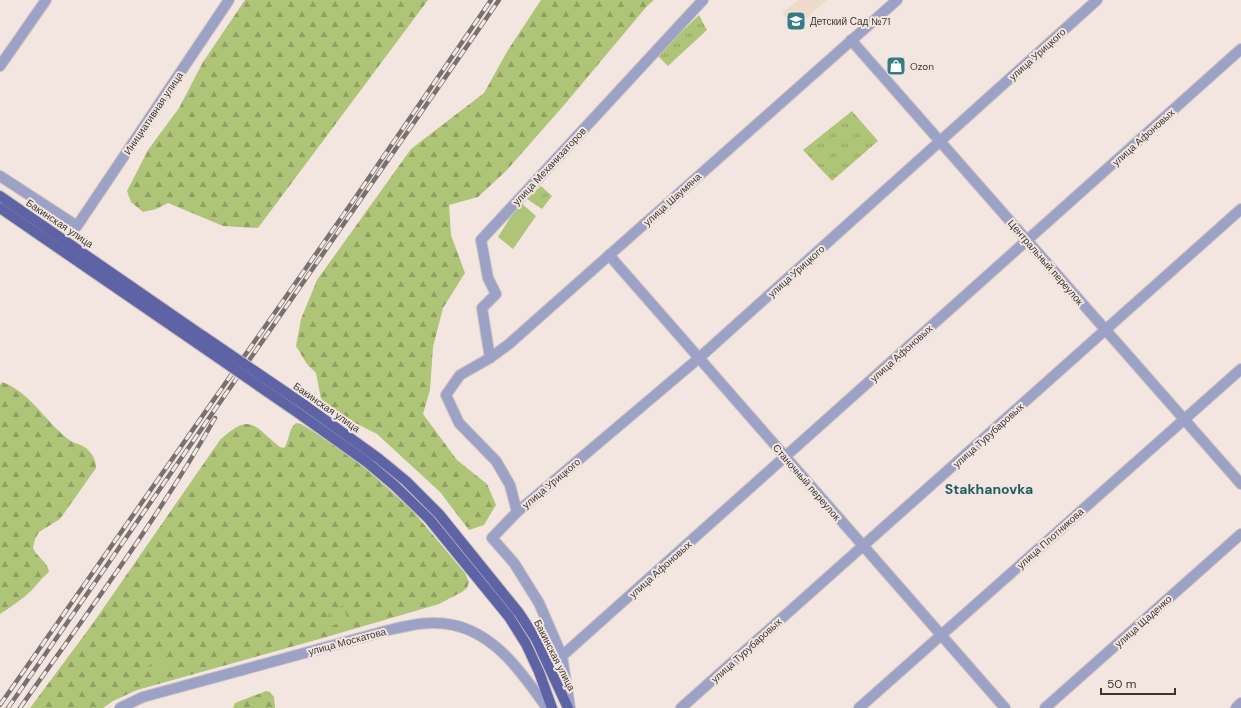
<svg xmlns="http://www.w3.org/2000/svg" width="1241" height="708" font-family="'DM Sans',sans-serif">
  <defs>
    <pattern id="forest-firs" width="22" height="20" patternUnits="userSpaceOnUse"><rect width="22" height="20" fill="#aec577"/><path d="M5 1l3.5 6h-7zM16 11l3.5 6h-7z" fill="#8fa162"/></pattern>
    <pattern id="park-tufts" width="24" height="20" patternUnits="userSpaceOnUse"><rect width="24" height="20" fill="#aec577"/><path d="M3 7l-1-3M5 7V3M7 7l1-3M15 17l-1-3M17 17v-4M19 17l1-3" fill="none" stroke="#8fa162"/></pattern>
  </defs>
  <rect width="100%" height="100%" fill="#f3e6e1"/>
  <path fill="#efdbcc" d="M798,0H827L795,28L782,13Z"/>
  <g fill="url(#forest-firs)">
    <path d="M245,0H428L258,228L223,226L168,203L156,209L143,212L131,202L127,191L148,150L179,108L203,62Z"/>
    <path d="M541,0H654L647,6L565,104L506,171L478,197L449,205L451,235L465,273L443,308L433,347L430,390L423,414L457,460L487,484L496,505L484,525L469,530L440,492L377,434L347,419L321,399L316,373L307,364L296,346L301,319L317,280L411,149L484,93L508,50Z"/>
    <path d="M2,382C30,392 45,421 68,439C74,444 84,444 89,451C93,455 96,461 96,468L60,519L39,532L35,539L33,548C37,557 48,562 49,572C42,578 37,584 31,591C21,600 11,607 0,614V385Z"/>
    <path d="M296,423L301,424L343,450L365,468L411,509L465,573L469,582L467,588L462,592L439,604L323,638L137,690L113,701L103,708H30L91,626L220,440C251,411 253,426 280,447L284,448C290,440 288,429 296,423Z"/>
    <path d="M266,691L270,692L274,697L275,708H233L235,703Z"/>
  </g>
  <g fill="url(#park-tufts)">
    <path d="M699,15L707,30L668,66L657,55Z"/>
    <path d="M852,111L878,141L832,181L803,150Z"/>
    <path d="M541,186L552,196L542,209L527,199Z"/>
    <path d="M343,605L348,620L331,626L325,613Z"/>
    <path d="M160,658L166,667L155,675L146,667Z"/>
  </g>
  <path fill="#aec577" d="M520,202L536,216L513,249L498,237Z"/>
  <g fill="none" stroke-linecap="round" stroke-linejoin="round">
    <g stroke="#cec3bf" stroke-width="12">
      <g id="minor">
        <path d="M851,40L1241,484"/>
        <path d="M0,66L46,0"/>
        <path d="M0,176L77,226L229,0"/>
        <path d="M609,255L1005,708"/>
        <path d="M490,358L482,308L496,294L488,278L481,240L703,0"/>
        <path d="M517,512L510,485L496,461L459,423L446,395L460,375L490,358L509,344L897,0"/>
        <path d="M562,656L1241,49"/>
        <path d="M120,708L143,697L389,630C410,625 431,620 453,625C496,634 523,674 547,708"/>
        <path d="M570,708L562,656L539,603L514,563L492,538L517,512L699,358L1097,0"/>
        <path d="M681,708L1241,209"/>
        <path d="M859,708L1241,369"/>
        <path d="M1045,708L1241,534"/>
        <path d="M1236,708L1241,703"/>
      </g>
    </g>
    <g stroke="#cec3bf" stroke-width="12">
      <g id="major">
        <path d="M0,196L203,336"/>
        <path d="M0,208L198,344"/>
        <path d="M306,406L378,458L406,481L439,514L519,613L536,639L568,708"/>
        <path d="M301,415L368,463L395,486L429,519L509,617L526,644L539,672L552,708"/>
      </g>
    </g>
    <use href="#minor" stroke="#9ca1c6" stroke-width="10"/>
    <use href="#major" stroke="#5e63a5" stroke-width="10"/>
    <g stroke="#79716e" stroke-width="4.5">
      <g id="rail">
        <path d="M0,705L353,201L491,0"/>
        <path d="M8,708L499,0"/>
        <path d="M20,708C87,613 158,519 215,418"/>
      </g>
    </g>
    <use href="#rail" stroke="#f3e6e1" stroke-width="3" stroke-dasharray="9" stroke-linecap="butt"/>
    <g stroke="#cec3bf" stroke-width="12" stroke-linecap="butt">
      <g id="major-bridge">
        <path d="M203,336L306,406"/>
        <path d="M198,344L301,415"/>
      </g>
    </g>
    <use href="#major-bridge" stroke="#5e63a5" stroke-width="10"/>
  </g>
  <defs>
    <g id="school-square" transform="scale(1)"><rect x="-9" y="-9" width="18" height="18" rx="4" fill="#357d85" stroke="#f3e6e1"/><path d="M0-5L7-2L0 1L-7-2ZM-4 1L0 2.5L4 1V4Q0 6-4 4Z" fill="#fff"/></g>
    <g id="shop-square" transform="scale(1)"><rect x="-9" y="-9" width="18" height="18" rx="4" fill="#357d85" stroke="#f3e6e1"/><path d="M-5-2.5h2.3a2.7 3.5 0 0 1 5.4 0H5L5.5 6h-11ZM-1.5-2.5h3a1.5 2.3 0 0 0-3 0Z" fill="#fff"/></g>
  </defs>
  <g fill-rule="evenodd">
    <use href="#school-square" x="796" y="21"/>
    <use href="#shop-square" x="896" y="66"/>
  </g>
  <g text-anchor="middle" stroke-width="4" stroke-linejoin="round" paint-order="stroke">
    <g font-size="10" fill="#3c3735" stroke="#f3e6e1" text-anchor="start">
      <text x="810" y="25">Детский Сад №71</text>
      <text x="910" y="70">Ozon</text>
    </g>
    <g font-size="10" fill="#3c3735" stroke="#f3e6e1">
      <text transform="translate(1037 54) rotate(-42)" y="4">улица Урицкого</text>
      <text transform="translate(153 113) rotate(-56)" y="4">Инициативная улица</text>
      <text transform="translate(1143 137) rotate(-42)" y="4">улица Афоновых</text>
      <text transform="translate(549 166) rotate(-47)" y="4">улица Механизаторов</text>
      <text transform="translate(672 199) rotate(-42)" y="4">улица Шаумяна</text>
      <text transform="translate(60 223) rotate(34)" y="4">Бакинская улица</text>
      <text transform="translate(1046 262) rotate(49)" y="4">Центральный переулок</text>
      <text transform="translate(796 271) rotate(-42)" y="4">улица Урицкого</text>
      <text transform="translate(901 353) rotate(-42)" y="4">улица Афоновых</text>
      <text transform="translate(327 407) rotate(35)" y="4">Бакинская улица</text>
      <text transform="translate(988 435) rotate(-42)" y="4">улица Турубаровых</text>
      <text transform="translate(807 482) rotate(49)" y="4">Станочный переулок</text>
      <text transform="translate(551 483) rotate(-40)" y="4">улица Урицкого</text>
      <text transform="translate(1050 538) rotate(-42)" y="4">улица Плотникова</text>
      <text transform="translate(660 569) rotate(-42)" y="4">улица Афоновых</text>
      <text transform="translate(1143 621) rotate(-42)" y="4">улица Щаденко</text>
      <text transform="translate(347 641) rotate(-15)" y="4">улица Москатова</text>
      <text transform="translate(746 650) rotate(-42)" y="4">улица Турубаровых</text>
      <text transform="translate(555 655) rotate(63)" y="4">Бакинская улица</text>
    </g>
    <g font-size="14" font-weight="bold" fill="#235d64" stroke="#f3e6e1">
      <text x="989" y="494">Stakhanovka</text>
    </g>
  </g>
  <path d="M1101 688v6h74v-6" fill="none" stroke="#3c3735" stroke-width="2"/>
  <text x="1107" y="688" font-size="12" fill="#3c3735" stroke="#f3e6e1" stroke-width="3" paint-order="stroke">50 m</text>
</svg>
